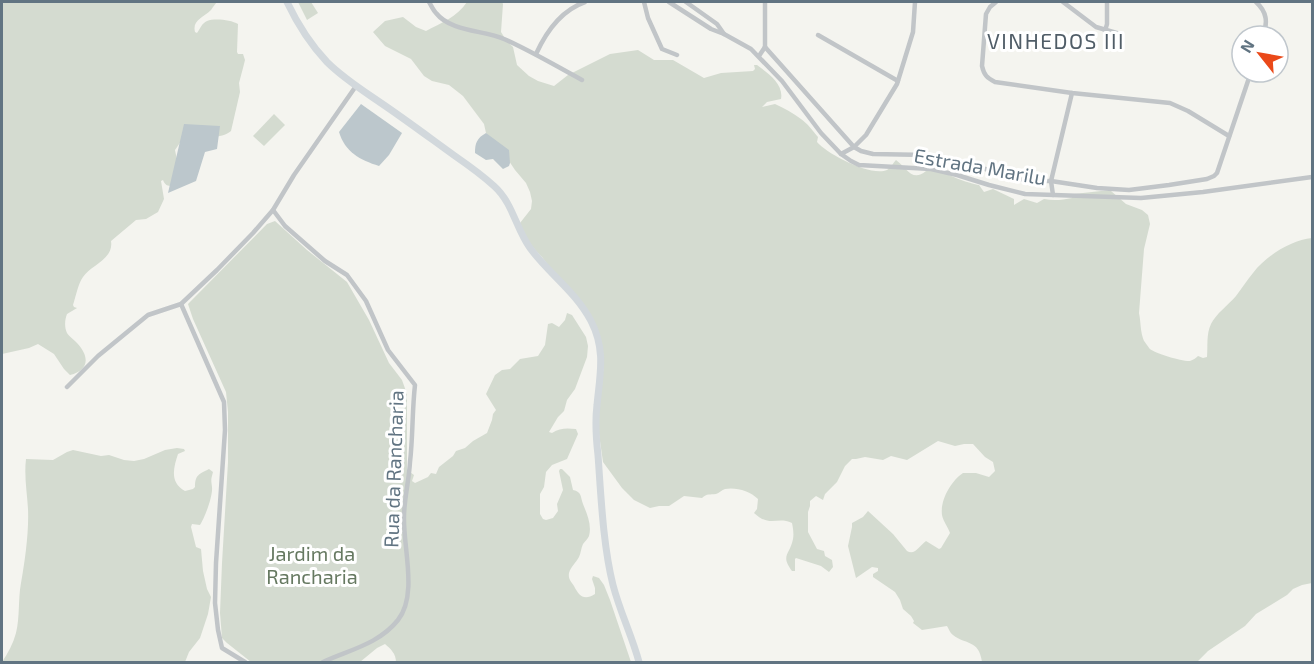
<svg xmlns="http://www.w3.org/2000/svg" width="1314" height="664" font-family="'Exo 2',sans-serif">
  <rect width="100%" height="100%" fill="#f4f4ef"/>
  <g fill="#d4dbd0">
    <path d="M2,2H217C215,4 213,7 211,10C203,18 192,20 195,32L197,33C200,29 202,23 207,21C215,18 231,20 238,24L237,52L238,54H243L245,60L243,68L239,83L240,92L231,131C219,141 200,135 186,134L175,150L177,160L173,186C167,186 165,185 163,180L161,181L164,199L158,212L146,219L136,220L111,241C114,259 91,265 83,277C78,284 76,296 73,305L74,307L77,308L67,314C65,319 64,327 67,333C69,336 74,340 77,343C90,357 89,370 70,375L64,369L54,354L38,344L29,348L2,354Z"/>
    <path d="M298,2H311L318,13L307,20Z"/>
    <path d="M467,2H502L503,4L501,32L506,40L513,47L517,65L529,76L538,81L554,86L568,75L610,54L638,50L654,60H673L704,78L721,73L753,71L755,69L754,65H757C768,73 784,84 781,99L767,102L762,107L775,104C784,108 793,113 801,119C807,123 813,131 818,137L817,142C827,154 871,177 887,170C891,168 893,163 896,160C906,167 912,183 926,171L922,166L923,162C925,161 926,160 927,160C934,159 939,168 943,171C948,176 971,184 979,185L984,192L993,189L1014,199V205L1024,199L1037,203L1044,199C1053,201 1063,200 1072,198L1074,194L1101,191H1111L1126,204L1142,210L1148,215L1150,224L1144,249L1139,313C1141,322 1140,332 1144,341C1145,342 1149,348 1150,349C1154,353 1184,362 1190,361C1193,360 1196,358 1198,356L1203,358L1207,357C1208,347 1206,334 1211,324C1216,314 1228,305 1236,296C1242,288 1247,280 1253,273C1266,256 1291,240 1312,238V583L1302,585L1293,589L1287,595L1256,614L1245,626L1208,651L1197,662H982C979,639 965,645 953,635C950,633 949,629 947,626L922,630L913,623L914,621L911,616L903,609L900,600L895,592L873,577V574L878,571V568L872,567L856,578L848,546L852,527V523L863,517L868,511L893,534L907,551C915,556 920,545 926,541L939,549L941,548L950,533C948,527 943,521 942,515C940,500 951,481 963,473H976L989,477L995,471L993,462L985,457L973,444H964L955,446L938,441L907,460L891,456L883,460L865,457L856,459H852L845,466L837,482L825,494L823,500L816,496L810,501V506L808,512V532L817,549L824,551L825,556L832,560L833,567L829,572L821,566L796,558L795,559V571H792C780,555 790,555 793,539C794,534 793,528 792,523C777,516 770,528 754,513L757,509L758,499C750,491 736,487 725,489C722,490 719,493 716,494C710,495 707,493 702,498L684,496L669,506H659L650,508L634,500L622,488L603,462L597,420L604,364L594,327L542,257C531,247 526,237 520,223L531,209L532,201L530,192L526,183L515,170L505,155L486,133L484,124L463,96L449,85L432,81L424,76L411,59L385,46L373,32L385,21L403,17L416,27L426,31C441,23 457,17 467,2Z"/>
    <path d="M274,114L285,125L264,146L253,136Z"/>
    <path d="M275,221L307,250L347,282L369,320L389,363L402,380L407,394V470L414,475L412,481L415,483L428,477L431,473L436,474L439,467L453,456L456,451L465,448L473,441L487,433L492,420L493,414L496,410L486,394L495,375L502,370L510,369L520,359L538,356L545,345L548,324L552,323L559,327L565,320L567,313L572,315L586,337L588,346L587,357L575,389L567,400L564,411L558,417L549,432L552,433C560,428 566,428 576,429L578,434L567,459L552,465L546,472L544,487L540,494V514L543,519L546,520L553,518L558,511L557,504L563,490L559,471L560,469H562L570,477L573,490C582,492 580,496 583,504C587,514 592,525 589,536C588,539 585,541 583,544C581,548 581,553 579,557C576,563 571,566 569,573C568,579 571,581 574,586C579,596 584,601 595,594V588L592,579L593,576L599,578L604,585L610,600L631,662H396C396,654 391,649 385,644L377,648L360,662H251L227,643L222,638L220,613L222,563L228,462V412L226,392L193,319L188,304L267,224Z"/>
    <path d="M177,448L184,449L185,451L178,454C173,469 170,483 185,491L193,489L195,487C195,475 199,474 209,469L213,472C211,480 211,479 212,487C213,496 205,517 200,525L192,524L191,527L196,547L201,549L203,571L207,589L211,597L208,614L200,638L189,652L185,662H2C8,653 13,644 16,633C20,617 18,599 21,583C25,561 29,532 28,509C27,492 24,476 26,459L53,460L67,452L73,450L101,456L109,455L124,460L134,461L144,459L165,450Z"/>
  </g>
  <g fill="#bcc7cc">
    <path d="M361,104L402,133L389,155L379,166C360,160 345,152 339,132Z"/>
    <path d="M184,124L220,126L217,149L205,152L196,181L168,193Z"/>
    <path d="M486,133L509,150L510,163L509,166L503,169L493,159L486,160L475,153C475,143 477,138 486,133Z"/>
  </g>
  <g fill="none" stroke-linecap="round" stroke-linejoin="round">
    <g stroke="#c1c5c8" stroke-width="4.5">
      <path d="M429,2C431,5 433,10 436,13C451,32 484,30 504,39C531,51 556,66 582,80"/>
      <path d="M644,2L648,18L662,49L677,55"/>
      <path d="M669,2L711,29L724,34L751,49L782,81L821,133L841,154L851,161L859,165L931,169L957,175L989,185L1025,194L1141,198L1203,192L1312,177"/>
      <path d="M686,2L717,24L724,34"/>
      <path d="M996,2L990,7L986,14L982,66C984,75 987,78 995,82L1072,93L1170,103L1188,111L1229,136"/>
      <path d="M1063,2L1096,27L1120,34"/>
      <path d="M1256,2C1267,12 1268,22 1263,36"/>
      <path d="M1105,31L1107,24V2"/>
      <path d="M818,35L898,81"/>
      <path d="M765,47L854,147L861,151L873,154L927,155L969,164L1018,179L1035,181H1051L1097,188L1129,190L1169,185L1207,179L1214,176L1217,173L1251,72"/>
      <path d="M536,54C546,32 562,10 585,2"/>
      <path d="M759,56L765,47V2"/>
      <path d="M841,154L854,147L866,135L897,84L913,32L915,2"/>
      <path d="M1053,195L1051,181L1072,93"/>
      <path d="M273,210L285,226L325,261L347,275L366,301L388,350L415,385C412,411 413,437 410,462C409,481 404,499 404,517C403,547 418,595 398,620C379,644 349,650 323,662"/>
      <path d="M181,304L224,402L225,430L216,563L215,603L218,630L222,648L245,662"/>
      <path d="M67,387L98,356L148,315L181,304L217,270L253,233L273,210L294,175L356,86"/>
    </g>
    <path stroke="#d2d8dc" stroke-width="7" d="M287,2C297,23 310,44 327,62C343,78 362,90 381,103C406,120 430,138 455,156C468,165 482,175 494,186C513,203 516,229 530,248C549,274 576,292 591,321C606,350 600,374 597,405C595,421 596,438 598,455C601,496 603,545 613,585C620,612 632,636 639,662"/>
  </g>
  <g text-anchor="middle" stroke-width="6" stroke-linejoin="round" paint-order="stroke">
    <g font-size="20" fill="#617482" stroke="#fff">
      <text transform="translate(980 167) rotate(10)" y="7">Estrada Marilu</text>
      <text transform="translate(394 469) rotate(-88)" y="7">Rua da Rancharia</text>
    </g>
    <g font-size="20" fill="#667961" stroke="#fff">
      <text x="312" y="561">Jardim da<tspan x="312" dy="23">Rancharia</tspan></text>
    </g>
    <g font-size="21" letter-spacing="1.5" fill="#505d67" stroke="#fff">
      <text x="1056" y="49">VINHEDOS III</text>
    </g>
  </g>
  <rect width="1314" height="664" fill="none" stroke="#617482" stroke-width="6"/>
  <g transform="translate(1260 54) rotate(301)"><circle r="28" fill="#ffffff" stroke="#c0c7cd" stroke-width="1.5"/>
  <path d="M0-4.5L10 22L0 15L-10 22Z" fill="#ea4919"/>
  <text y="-9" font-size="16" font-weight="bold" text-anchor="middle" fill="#617482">N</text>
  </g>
</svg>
